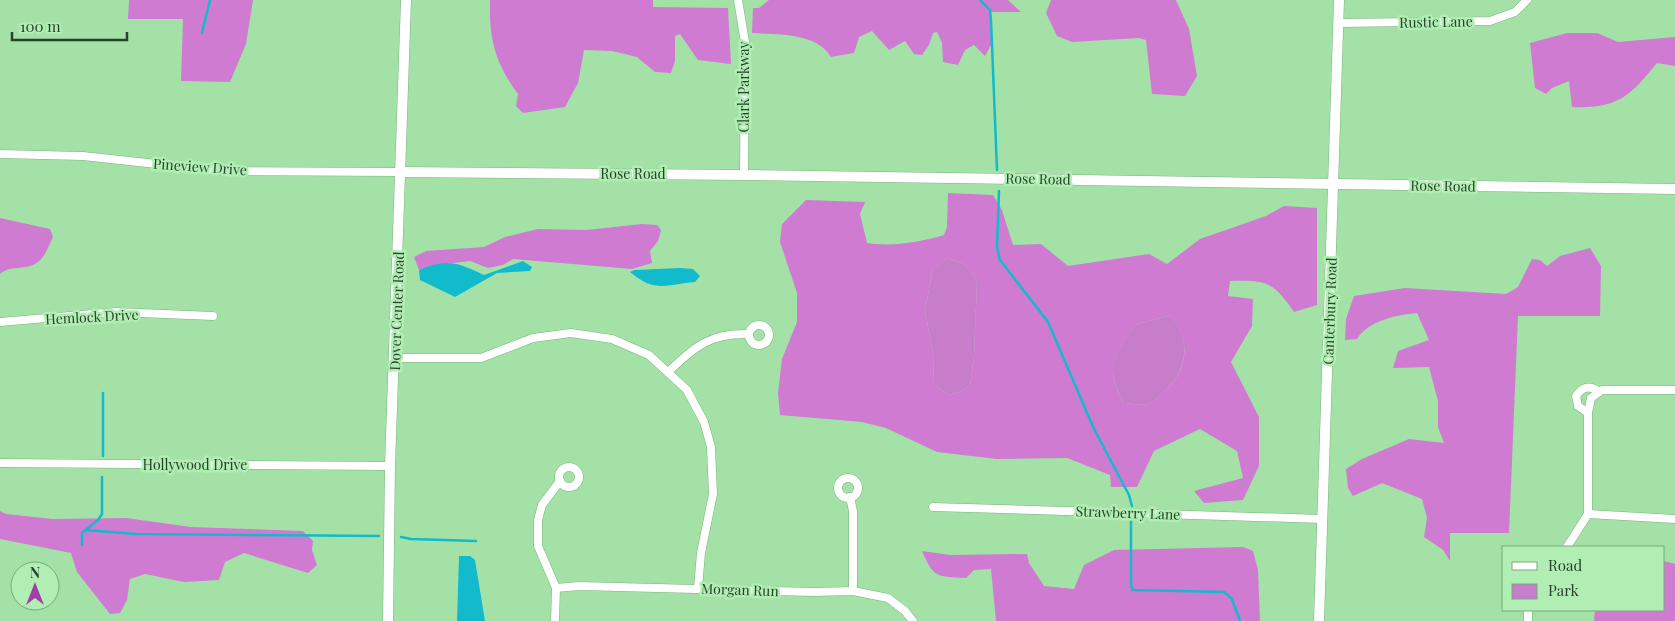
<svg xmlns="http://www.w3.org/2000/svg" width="1675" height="621" font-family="'Playfair Display',serif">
  <rect width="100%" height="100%" fill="#a4e1a7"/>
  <g fill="#c87dca">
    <path d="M948,258L966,265L977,281L974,356L970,386L959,392L948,395L934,384L933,353L925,310L933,269Z"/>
    <path d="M1171,315C1191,339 1188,368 1166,390C1160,395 1155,402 1147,404C1140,406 1131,403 1124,403C1104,366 1114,356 1135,325Z"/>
  </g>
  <g fill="#cf7bd2" fill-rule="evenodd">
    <path d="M129,0H253L246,44L230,82L181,81L183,19H128Z"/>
    <path d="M490,0H653V7L728,8L731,64L698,60L680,34L675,36V61L671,73L655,72L637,57L612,51L584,50L578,83L565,107L523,113L516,106L518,94C495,62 489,40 490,0Z"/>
    <path d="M769,0H1008L1021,12H990L992,43L985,56L974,45L965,50L958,65L943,62L942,43L937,32L933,33L929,45L922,55L914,54L905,41L889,50L872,31L859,37L854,53L831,57C816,32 778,35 752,33L753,8H759Z"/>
    <path d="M1051,0H1176L1189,29L1197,76L1185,96L1152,94L1146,40L1139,38L1072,42L1057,36L1046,13Z"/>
    <path d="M1567,33H1597L1618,42L1675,37V66L1657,63C1630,96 1618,109 1572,107L1569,81L1552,88L1546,94L1535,88L1530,43Z"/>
    <path d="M948,193L993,195L1002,210L1013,245L1041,244L1068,266L1149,254L1167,264L1200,239L1266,216L1284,206L1317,208V305L1294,312C1273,281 1266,280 1230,281L1228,296L1253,299L1252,326L1231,362L1259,417V466L1243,500L1204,503L1194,491L1243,478L1237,451L1200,429L1154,451L1137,487H1111L1110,475L1067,458L997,459L937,452L886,428L862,422L780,415L778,393L782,359L797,322V293L780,242L782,224L806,200L865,202L860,214L867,243C893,247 920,242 944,235L947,227ZM948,258L966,265L977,281L974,356L970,386L959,392L948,395L934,384L933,353L925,310L933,269ZM1171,315C1191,340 1188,368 1166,390C1160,395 1155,402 1147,404C1140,406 1131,403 1124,403C1104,367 1114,356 1135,325Z"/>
    <path d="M0,218L50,229L53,237C49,245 44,260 35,264C24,270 10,265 0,274Z"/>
    <path d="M642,224L657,225L661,230L658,241L650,251L652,263L632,269L513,259L503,265L488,268L470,261L429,266L419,270L414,257L426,251L484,247L505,237L538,229L586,230Z"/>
    <path d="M1590,248L1601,266L1600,316H1518L1509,533H1450V561L1443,550L1424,537L1427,518L1422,499L1382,483L1353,496L1348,488L1346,469L1362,459L1409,439L1444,443L1438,427V401L1429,367L1393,368L1398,351L1429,340L1417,313C1397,315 1369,320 1357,339L1345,340L1346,319L1354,296L1405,288L1506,294L1518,287L1532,259L1540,260L1547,266L1560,256Z"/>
    <path d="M0,511L6,514L53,519L126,518L191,527L303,531L313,541L312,550L317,565L308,573L244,553L225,562L219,580L184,582L145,574L130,579L127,600L120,613L110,614L77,572L71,553L0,539Z"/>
    <path d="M1243,547L1253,551L1258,570L1260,621H996L991,569L974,570L966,578C937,576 934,579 922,551L950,555L1027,554L1029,563L1044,586L1074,589L1084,565L1114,550Z"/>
    <path d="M1664,561L1675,564V621H1594L1595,610H1664Z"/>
  </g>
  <g fill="#12bbcb">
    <path d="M523,261L532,267L530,271L497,273L455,297L420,280L419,270C447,258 458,263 484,275Z"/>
    <path d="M680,268L693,269L700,276L695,282C667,284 656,294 630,272L634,270Z"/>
    <path d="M459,556H470L475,560L485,621H457Z"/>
  </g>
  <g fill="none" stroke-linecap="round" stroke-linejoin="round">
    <g stroke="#12bbcb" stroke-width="2.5">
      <path d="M980,0L990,10L991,20L997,170"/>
      <path d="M202,33L210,0"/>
      <path d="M999,191L997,247L1000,260L1048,322L1094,429L1129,495L1132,506"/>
      <path d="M103,456V393"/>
      <path d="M1131,519V586L1133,590L1224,592L1232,599L1240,621"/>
      <path d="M85,530L136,534L379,536"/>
      <path d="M401,537L411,539L476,541"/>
      <path d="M82,545V533L98,520L102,514V477"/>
    </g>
    <g stroke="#79b47c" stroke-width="9">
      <g id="minor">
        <path d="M738,0L745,42L744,175"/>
        <path d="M1339,23L1490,21L1515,12L1527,0"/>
        <path d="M0,154L83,156L221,171L401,172"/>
        <path d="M0,322L116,312L213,316"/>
        <circle cx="759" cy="335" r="10"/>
        <path d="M395,358H481L533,338L571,333L612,339L649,355L687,390L704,422L711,447L713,494L701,553L698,588"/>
        <path d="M669,371C696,346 710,333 749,334"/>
        <path d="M1588,413L1578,406L1576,396C1582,387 1589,385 1598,391"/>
        <path d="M0,463L390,466"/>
        <circle cx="569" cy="477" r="10"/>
        <circle cx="848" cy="488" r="10"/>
        <path d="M850,497L853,511V591"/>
        <path d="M933,507L1323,519"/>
        <path d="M1588,514L1675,519"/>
        <path d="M1567,547L1588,514V413L1591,398L1602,390H1675"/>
        <path d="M556,588L579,586L814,592L853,591L888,598L905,611L913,621"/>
        <path d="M555,621L556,588L538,546V520L542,505L560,481"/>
        <path d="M1528,621V610"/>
      </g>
    </g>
    <g stroke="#79b47c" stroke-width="11">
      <g id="tertiary">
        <path d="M401,172L744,175L1675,189"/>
        <path d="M388,621L390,466L406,0"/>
        <path d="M1319,621L1339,0"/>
      </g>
    </g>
    <use href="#minor" stroke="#fff" stroke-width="8"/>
    <use href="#tertiary" stroke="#fff" stroke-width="10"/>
  </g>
  <g text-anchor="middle" stroke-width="5" stroke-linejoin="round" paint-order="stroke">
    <g font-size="14" fill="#28412a" stroke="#b1eeb3">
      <text transform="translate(1436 22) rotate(-1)" y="5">Rustic Lane</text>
      <text transform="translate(744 87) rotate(-90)" y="5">Clark Parkway</text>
      <text transform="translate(200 167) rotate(4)" y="5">Pineview Drive</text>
      <text x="633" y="179">Rose Road</text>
      <text transform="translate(1038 179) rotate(1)" y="5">Rose Road</text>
      <text transform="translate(1443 186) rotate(1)" y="5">Rose Road</text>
      <text transform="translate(397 311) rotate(-88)" y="5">Dover Center Road</text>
      <text transform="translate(1330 311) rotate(-88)" y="5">Canterbury Road</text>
      <text transform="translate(92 317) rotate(-3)" y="5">Hemlock Drive</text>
      <text x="195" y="470">Hollywood Drive</text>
      <text transform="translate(1128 513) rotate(2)" y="5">Strawberry Lane</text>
      <text transform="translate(740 590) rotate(2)" y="5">Morgan Run</text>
    </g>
  </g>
  <rect x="1502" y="546" width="162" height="65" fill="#b1eeb3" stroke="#7aa97c"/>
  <rect x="1512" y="562" width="25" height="8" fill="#ffffff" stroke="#7aa97c"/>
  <text x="1548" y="571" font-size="15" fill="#28412a">Road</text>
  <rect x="1512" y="584" width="25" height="15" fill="#c87dca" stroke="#7aa97c"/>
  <text x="1548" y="596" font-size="15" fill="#28412a">Park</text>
  <g transform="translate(35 586)"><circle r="24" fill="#b1eeb3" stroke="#7aa97c"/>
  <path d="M0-4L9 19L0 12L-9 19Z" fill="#a140a7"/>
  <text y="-8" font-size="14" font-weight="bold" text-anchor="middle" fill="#28412a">N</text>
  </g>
  <path d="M12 32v8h115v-8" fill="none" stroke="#28412a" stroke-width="2.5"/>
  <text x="20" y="32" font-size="15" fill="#28412a" stroke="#b1eeb3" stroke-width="4" paint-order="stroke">100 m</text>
</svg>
